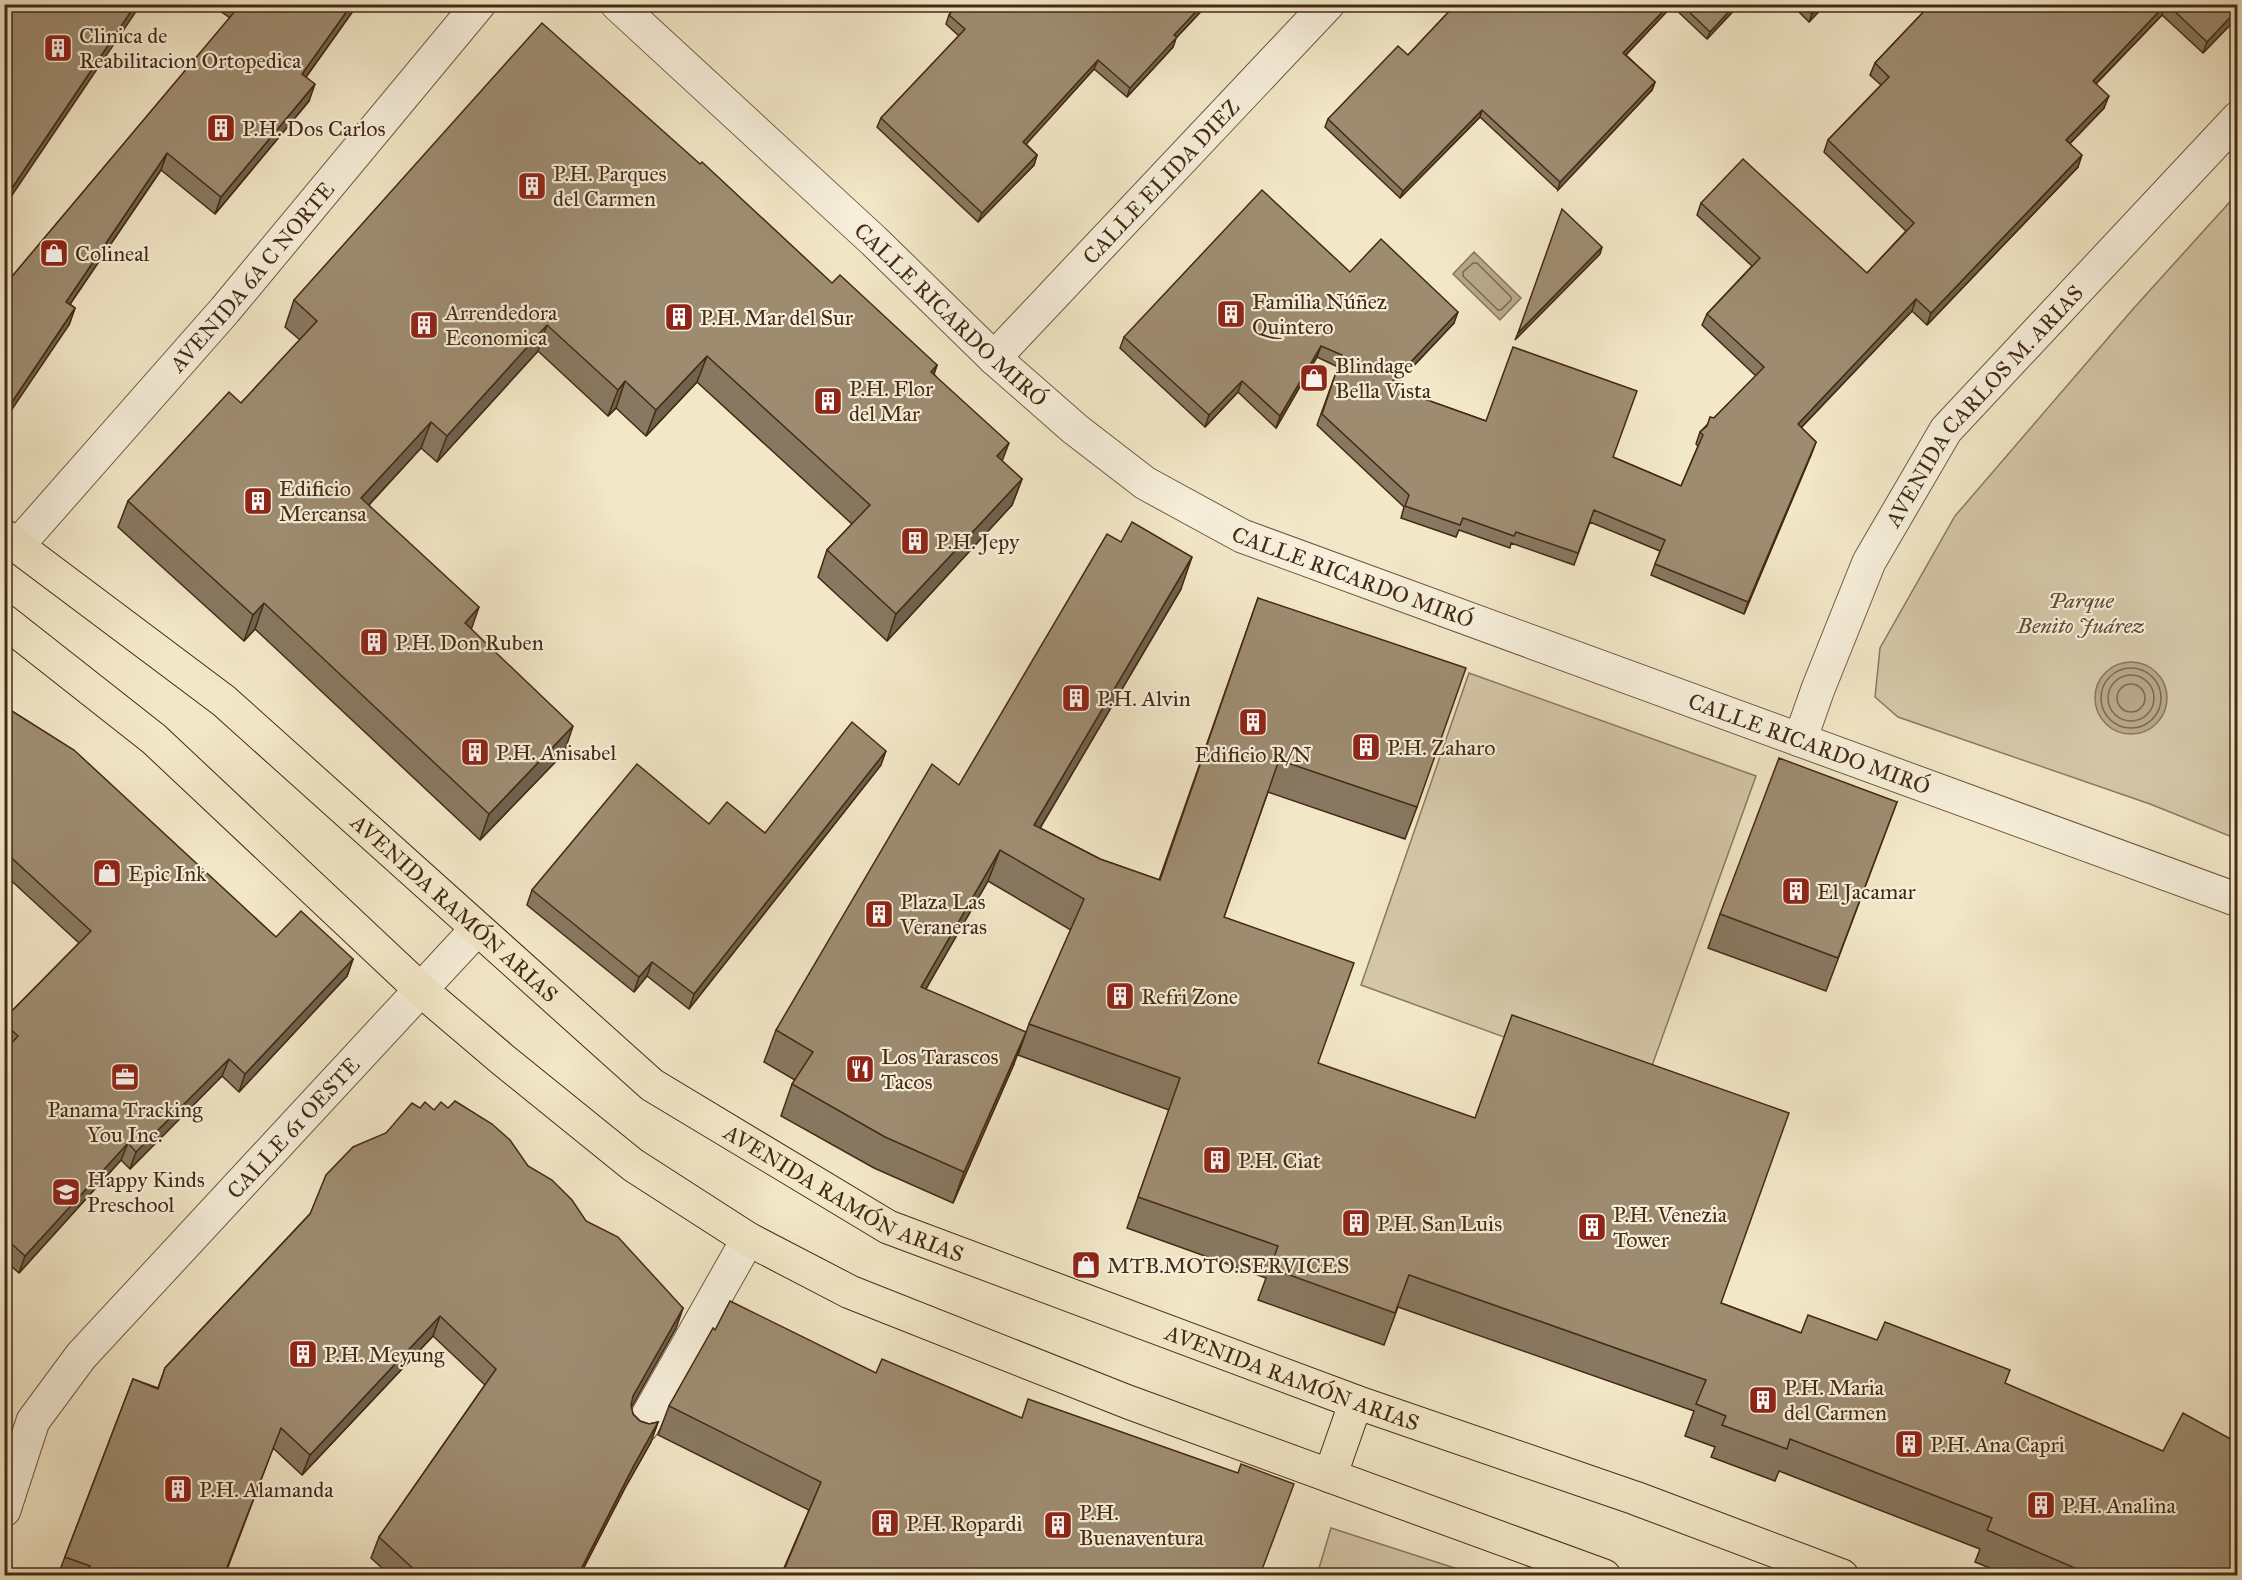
<svg xmlns="http://www.w3.org/2000/svg" width="2242" height="1580" font-family="'IM FELL Great Primer',serif">
  <rect width="100%" height="100%" fill="#f2e7c7"/>
  <filter id="stains"><feTurbulence type="fractalNoise" baseFrequency=".00333" numOctaves="4"/><feColorMatrix values="0 0 0 0 .2 0 0 0 0 .09 0 0 0 0 .02 0 0 0 .5 -.17"/></filter>
  <radialGradient id="worn" r=".72"><stop offset=".6" stop-color="#630" stop-opacity="0"/><stop offset="1" stop-color="#630" stop-opacity=".3"/></radialGradient>
  <g fill="#d4c7a8" stroke="#8c785e" stroke-width="1.5">
    <path d="M2237,194V839L2150,804L1898,717L1875,697L1880,648L1955,516L2133,309Z"/>
    <path d="M1469,673L1756,776L1644,1088L1361,985Z"/>
    <path d="M1331,1528L1464,1571L1463,1576L1317,1575Z"/>
  </g>
  <g fill="#b7a78a" stroke="#89755a" stroke-width="1.5">
    <path d="M1474,252L1521,298L1500,320L1453,274Z"/>
    <circle cx="2131" cy="698" r="36"/>
  </g>
  <g fill="none" stroke-linecap="round" stroke-linejoin="round">
    <g stroke="#7e684e" stroke-width="1.5">
      <path d="M1473,263H1477L1511,297V300L1501,310H1498L1463,276V272Z"/>
      <circle cx="2131" cy="698" r="30"/>
      <circle cx="2131" cy="698" r="23"/>
      <circle cx="2131" cy="698" r="14"/>
    </g>
    <g stroke="#705940" stroke-width="35">
      <g id="minor">
        <path id="s1" d="M617,4L874,241L994,358L1075,429L1145,483L1242,536L2238,900"/>
        <path id="s2" d="M994,358L1328,4"/>
        <path id="s3" d="M18,545L225,310L479,4"/>
        <path id="s4" d="M1800,740L1818,689L1869,562L1946,430L2238,118"/>
        <path d="M642,1426L748,1239"/>
        <path id="s5" d="M4,1510L33,1421L81,1356L477,929"/>
      </g>
    </g>
    <g stroke="#442a13" stroke-width="35">
      <g id="major">
        <path id="s6" d="M4,536L224,701L652,1085L888,1227L1356,1402L1635,1498L1842,1576"/>
        <path d="M4,621L154,739L421,990L502,1059L633,1165L748,1239L850,1292L1128,1402L1604,1576"/>
        <path d="M1330,1476L1356,1402"/>
      </g>
    </g>
    <use href="#minor" stroke="#f7efdb" stroke-width="33"/>
    <use href="#major" stroke="#f2e7c7" stroke-width="33"/>
  </g>
  <g fill="#887861" stroke="#442a13" stroke-width="1.5">
    <path d="M210,4H358L306,77L309,101L215,214L161,170L70,304L75,308L69,325L4,286L230,18Z"/>
    <path d="M943,4H1208L1176,38L1173,47L1127,97L1094,69L1026,144L1037,155L1034,165L978,222L877,127L881,118L959,36L946,24L949,15L951,13Z"/>
    <path d="M1456,4H1740L1707,39L1672,6L1626,55L1655,82L1652,90L1558,190L1480,117L1400,198L1325,127L1328,119L1408,55Z"/>
    <path d="M1747,4H1755L1751,8Z"/>
    <path d="M1791,4H1826L1809,22Z"/>
    <path d="M1931,4H2229L2236,11L2232,23L2203,53L2162,15L2096,84L2104,108L2070,143L2078,167L1927,325L1912,311L1801,428L1816,442L1744,614L1651,575L1660,551L1590,522L1574,565L1511,543L1510,548L1459,530L1456,537L1401,518L1404,507L1317,425L1338,367L1317,357L1276,428L1238,392L1205,427L1120,348L1124,337L1350,272L1454,323L1393,388L1486,421L1613,457L1681,486L1698,446L1696,444L1700,432L1756,376L1702,325L1707,314L1752,266L1697,215L1701,203L1867,273L1906,231L1824,152L1828,140L1881,85L1870,75L1875,63Z"/>
    <path d="M832,283L937,365L934,374L1002,461L1022,479L1012,505L887,641L818,577L827,550L852,524L697,382L646,436L616,408L608,416L538,351L437,462L421,448L369,505L471,629L564,753L480,840L255,629L244,641L118,527L128,501L241,403L300,340L285,327L294,300Z"/>
    <path d="M1181,589L1040,828L1100,859L1159,880L1258,598L1417,807L1405,839L1268,792L1224,917L1318,1063L1721,1303L1801,1333L1877,1340L2005,1383L2238,1575H2007L1975,1562L1980,1549L1779,1471L1775,1481L1711,1457L1715,1447L1685,1436L1694,1411L1398,1307L1384,1345L1258,1300L1266,1278L1127,1228L1169,1110L1018,1055L1029,1024L1071,930L988,881L926,989L1014,1064L953,1203L874,1168L781,1116L792,1084L795,1080L764,1062L776,1030L959,785Z"/>
    <path d="M4,706L276,937L353,959L347,976L239,1092L222,1076L130,1169L121,1160L19,1273L4,1260V1051L7,1048L4,1046V1019L79,943L4,874Z"/>
    <path d="M881,765L689,1009L647,976L634,992L527,905L532,890L709,824L765,833Z"/>
    <path d="M1897,802L1826,991L1708,948L1720,914Z"/>
    <path d="M420,1108L434,1110L448,1108L528,1166L586,1221L683,1308L676,1328L631,1407L633,1414L640,1421L649,1424L658,1422L651,1442L625,1488L580,1575H390L371,1558L379,1537L485,1385L433,1336L302,1475L273,1448L225,1575H58L133,1379L158,1388L165,1368L386,1133Z"/>
    <path d="M715,1330L1260,1575H781L809,1510L658,1435L669,1406Z"/>
  </g>
  <g fill="#6f624f" stroke="#442a13" stroke-width="1.5">
    <path d="M136,4H141L4,207V200Z"/>
    <path d="M352,4H358L296,91L302,74Z"/>
    <path d="M1203,4H1208L1176,38L1173,47L1127,97L1130,88L1174,35Z"/>
    <path d="M1670,4H1673L1672,6L1620,61L1623,53Z"/>
    <path d="M1736,4H1740L1707,39L1710,32Z"/>
    <path d="M1821,4H1826L1809,22L1812,14Z"/>
    <path d="M2166,4L2162,15L2088,92L2093,81Z"/>
    <path d="M2236,11L2232,23L2203,53L2207,42Z"/>
    <path d="M1098,60L1094,69L1020,151L1023,142Z"/>
    <path d="M1655,82L1652,90L1558,190L1560,182Z"/>
    <path d="M315,84L309,101L215,214L221,197Z"/>
    <path d="M2109,96L2104,108L2062,152L2066,140Z"/>
    <path d="M1482,110L1480,117L1400,198L1403,191Z"/>
    <path d="M167,153L161,170L60,319L66,302Z"/>
    <path d="M1037,155L1034,165L978,222L982,213Z"/>
    <path d="M2082,155L2078,167L1927,325L1931,313Z"/>
    <path d="M1602,247L1600,254L1515,340L1518,333Z"/>
    <path d="M1916,299L1912,311L1793,436L1798,424Z"/>
    <path d="M75,308L69,325L4,421V414Z"/>
    <path d="M1458,312L1454,323L1383,398L1388,386Z"/>
    <path d="M547,325L538,351L437,462L447,436Z"/>
    <path d="M1321,346L1317,357L1276,428L1280,416Z"/>
    <path d="M707,356L697,382L646,436L656,410Z"/>
    <path d="M937,365L928,391L931,372Z"/>
    <path d="M625,381L616,408L608,416L618,390Z"/>
    <path d="M1242,381L1238,392L1205,427L1209,415Z"/>
    <path d="M431,422L421,448L351,524L361,498Z"/>
    <path d="M1816,442L1812,453L1744,614L1748,602Z"/>
    <path d="M1009,443L999,469L997,456Z"/>
    <path d="M1022,479L1012,505L887,641L896,614Z"/>
    <path d="M1192,557L1181,589L1023,857L1034,825Z"/>
    <path d="M264,603L255,629L244,641L253,615Z"/>
    <path d="M479,607L470,633L465,623Z"/>
    <path d="M573,726L564,753L480,840L489,814Z"/>
    <path d="M886,751L881,765L689,1009L694,994Z"/>
    <path d="M1000,850L988,881L909,1018L921,987Z"/>
    <path d="M353,959L347,976L239,1092L245,1074Z"/>
    <path d="M652,962L647,976L634,992L639,977Z"/>
    <path d="M1026,1032L1014,1064L953,1203L964,1172Z"/>
    <path d="M229,1059L222,1076L130,1169L136,1152Z"/>
    <path d="M128,1143L121,1160L19,1273L25,1256Z"/>
    <path d="M683,1308L676,1328L626,1417L633,1396Z"/>
    <path d="M440,1316L433,1336L302,1475L310,1455Z"/>
    <path d="M658,1422L651,1442L625,1488L580,1575H578L633,1467Z"/>
  </g>
  <g fill="#9e8c71" stroke="#442a13" stroke-width="1.5">
    <path d="M4,4H136L4,200Z"/>
    <path d="M241,4H352L302,74L315,84L221,197L167,153L66,302L75,308L4,414V286Z"/>
    <path d="M956,4H1203L1174,35L1177,37L1130,88L1098,60L1023,142L1037,155L982,213L881,118L965,29L949,15L957,6Z"/>
    <path d="M1456,4H1670L1623,53L1655,82L1560,182L1482,110L1403,191L1328,119L1398,46L1408,55Z"/>
    <path d="M1681,4H1736L1710,32Z"/>
    <path d="M1801,4H1821L1812,14Z"/>
    <path d="M1931,4H2166L2093,81L2109,96L2066,140L2082,155L1931,313L1916,299L1798,424L1816,442L1748,602L1655,564L1665,540L1594,510L1578,553L1516,532L1514,536L1463,518L1460,525L1405,506L1409,495L1322,414L1342,355L1321,346L1280,416L1242,381L1209,415L1124,337L1262,190L1350,272L1381,239L1458,312L1388,386L1486,421L1513,347L1637,391L1613,457L1681,486L1703,435L1700,432L1707,426L1710,417L1714,418L1764,367L1707,314L1760,258L1701,203L1743,159L1867,273L1914,223L1828,140L1889,77L1875,63Z"/>
    <path d="M2167,4H2229L2236,11L2207,42Z"/>
    <path d="M542,23L700,164L702,162L832,283L840,275L937,365L931,372L1009,443L997,456L1022,479L896,614L827,550L870,505L707,356L656,410L625,381L618,390L547,325L447,436L431,422L361,498L479,607L465,623L573,726L489,814L264,603L253,615L128,501L229,392L241,403L317,321L294,300Z"/>
    <path d="M1562,209L1602,247L1518,333Z"/>
    <path d="M1132,522L1192,557L1034,825L1100,859L1160,880L1258,598L1466,668L1417,807L1279,760L1224,917L1354,963L1318,1063L1475,1118L1512,1015L1789,1113L1721,1303L1801,1333L1808,1315L1877,1340L1885,1322L2010,1370L2005,1383L2163,1451L2183,1413L2238,1443V1575H2091L1987,1530L1992,1518L1790,1439L1787,1449L1722,1425L1726,1416L1696,1404L1706,1380L1409,1275L1395,1313L1270,1268L1278,1246L1138,1197L1180,1078L1029,1024L1084,899L1000,850L921,987L1026,1032L964,1172L885,1137L792,1084L813,1052L776,1030L932,764L959,785L1107,534L1121,542Z"/>
    <path d="M4,706L74,750L276,937L301,911L353,959L245,1074L229,1059L136,1152L128,1143L25,1256L4,1237V1051L18,1036L4,1023V1019L91,931L4,851Z"/>
    <path d="M852,722L886,751L694,994L652,962L639,977L532,890L637,764L709,824L727,802L765,833Z"/>
    <path d="M1779,758L1897,802L1838,958L1720,914Z"/>
    <path d="M455,1101L492,1124L510,1140L528,1166L552,1180L572,1200L586,1221L618,1237L683,1308L633,1396L631,1405L633,1414L640,1421L649,1424L658,1422L633,1467L578,1575H420L379,1537L496,1369L440,1316L310,1455L281,1428L224,1575H87L90,1566L65,1557L133,1379L158,1389L165,1368L310,1214L326,1175L353,1147L386,1133L412,1103L420,1108L425,1102L434,1110L441,1102L448,1108Z"/>
    <path d="M730,1301L876,1373L882,1359L1022,1418L1028,1399L1238,1473L1241,1464L1294,1484L1260,1575H798L784,1570L821,1482L669,1406L713,1328L715,1330Z"/>
    <path d="M1501,1570L1519,1575H1499Z"/>
  </g>
  <defs>
    <g id="building-square" transform="scale(1.5)"><rect x="-9" y="-9" width="18" height="18" rx="4" fill="#8f2418" stroke="#f7efdb"/><path d="M-4-6H4V6H1V3H-1V6H-4ZM-2.5-4.3h1.7v1.8h-1.7ZM.8-4.3h1.7v1.8H.8ZM-2.5-1h1.7V.8h-1.7ZM.8-1h1.7V.8H.8Z" fill="#fff"/></g>
    <g id="shop-square" transform="scale(1.5)"><rect x="-9" y="-9" width="18" height="18" rx="4" fill="#8f2418" stroke="#f7efdb"/><path d="M-5-2.5h2.3a2.7 3.5 0 0 1 5.4 0H5L5.5 6h-11ZM-1.5-2.5h3a1.5 2.3 0 0 0-3 0Z" fill="#fff"/></g>
    <g id="restaurant-square" transform="scale(1.5)"><rect x="-9" y="-9" width="18" height="18" rx="4" fill="#8f2418" stroke="#f7efdb"/><path d="M-5-6h1v4h1v-4h1v4h1v-4h1v5L-1.5 .5V6h-2V.5L-5-1ZM5-6V6H3V1.5H1.5Q1.5-4 5-6Z" fill="#fff"/></g>
    <g id="office-square" transform="scale(1.5)"><rect x="-9" y="-9" width="18" height="18" rx="4" fill="#8f2418" stroke="#f7efdb"/><path d="M-6-3h4V-5.5h4V-3h4V5H-6ZM-1-4.5V-3h2v-1.5ZM-6 0V1H6V0Z" fill="#fff"/></g>
    <g id="school-square" transform="scale(1.5)"><rect x="-9" y="-9" width="18" height="18" rx="4" fill="#8f2418" stroke="#f7efdb"/><path d="M0-5L7-2L0 1L-7-2ZM-4 1L0 2.5L4 1V4Q0 6-4 4Z" fill="#fff"/></g>
  </defs>
  <g fill-rule="evenodd">
    <use href="#building-square" x="58" y="48"/>
    <use href="#building-square" x="221" y="128"/>
    <use href="#building-square" x="532" y="186"/>
    <use href="#shop-square" x="54" y="253"/>
    <use href="#building-square" x="1231" y="314"/>
    <use href="#building-square" x="679" y="317"/>
    <use href="#building-square" x="424" y="325"/>
    <use href="#shop-square" x="1314" y="378"/>
    <use href="#building-square" x="828" y="401"/>
    <use href="#building-square" x="258" y="501"/>
    <use href="#building-square" x="915" y="541"/>
    <use href="#building-square" x="374" y="642"/>
    <use href="#building-square" x="1076" y="698"/>
    <use href="#building-square" x="1253" y="722"/>
    <use href="#building-square" x="1366" y="747"/>
    <use href="#building-square" x="475" y="752"/>
    <use href="#shop-square" x="107" y="873"/>
    <use href="#building-square" x="1796" y="891"/>
    <use href="#building-square" x="879" y="914"/>
    <use href="#building-square" x="1120" y="996"/>
    <use href="#restaurant-square" x="860" y="1069"/>
    <use href="#office-square" x="125" y="1077"/>
    <use href="#building-square" x="1217" y="1160"/>
    <use href="#school-square" x="66" y="1192"/>
    <use href="#building-square" x="1356" y="1223"/>
    <use href="#building-square" x="1592" y="1227"/>
    <use href="#shop-square" x="1086" y="1265"/>
    <use href="#building-square" x="303" y="1354"/>
    <use href="#building-square" x="1763" y="1400"/>
    <use href="#building-square" x="1909" y="1444"/>
    <use href="#building-square" x="178" y="1489"/>
    <use href="#building-square" x="2041" y="1505"/>
    <use href="#building-square" x="885" y="1523"/>
    <use href="#building-square" x="1058" y="1525"/>
  </g>
  <g text-anchor="middle" stroke-width="4.5" stroke-linejoin="round" paint-order="stroke">
    <g font-size="22" fill="#442a13" stroke="#f7efdb" text-anchor="start">
      <text x="79" y="43">Clinica de<tspan x="79" dy="25">Reabilitacion Ortopedica</tspan></text>
      <text x="242" y="136">P.H. Dos Carlos</text>
      <text x="553" y="181">P.H. Parques<tspan x="553" dy="25">del Carmen</tspan></text>
      <text x="75" y="261">Colineal</text>
      <text x="1252" y="309">Familia Núñez<tspan x="1252" dy="25">Quintero</tspan></text>
      <text x="445" y="320">Arrendedora<tspan x="445" dy="25">Economica</tspan></text>
      <text x="700" y="325">P.H. Mar del Sur</text>
      <text x="1335" y="373">Blindage<tspan x="1335" dy="25">Bella Vista</tspan></text>
      <text x="849" y="396">P.H. Flor<tspan x="849" dy="25">del Mar</tspan></text>
      <text x="279" y="496">Edificio<tspan x="279" dy="25">Mercansa</tspan></text>
      <text x="936" y="549">P.H. Jepy</text>
      <text x="395" y="650">P.H. Don Ruben</text>
      <text x="1097" y="706">P.H. Alvin</text>
      <text x="1387" y="755">P.H. Zaharo</text>
      <text x="496" y="760">P.H. Anisabel</text>
      <text x="1253" y="762" text-anchor="middle">Edificio R/N</text>
      <text x="128" y="881">Epic Ink</text>
      <text x="1817" y="899">El Jacamar</text>
      <text x="900" y="909">Plaza Las<tspan x="900" dy="25">Veraneras</tspan></text>
      <text x="1141" y="1004">Refri Zone</text>
      <text x="881" y="1064">Los Tarascos<tspan x="881" dy="25">Tacos</tspan></text>
      <text x="125" y="1117" text-anchor="middle">Panama Tracking<tspan x="125" dy="25">You Inc.</tspan></text>
      <text x="1238" y="1168">P.H. Ciat</text>
      <text x="87" y="1187">Happy Kinds<tspan x="87" dy="25">Preschool</tspan></text>
      <text x="1613" y="1222">P.H. Venezia<tspan x="1613" dy="25">Tower</tspan></text>
      <text x="1377" y="1231">P.H. San Luis</text>
      <text x="1107" y="1273">MTB.MOTO.SERVICES</text>
      <text x="324" y="1362">P.H. Meyung</text>
      <text x="1784" y="1395">P.H. Maria<tspan x="1784" dy="25">del Carmen</tspan></text>
      <text x="1930" y="1452">P.H. Ana Capri</text>
      <text x="199" y="1497">P.H. Alamanda</text>
      <text x="2062" y="1513">P.H. Analina</text>
      <text x="1079" y="1520">P.H.<tspan x="1079" dy="25">Buenaventura</tspan></text>
      <text x="906" y="1531">P.H. Ropardi</text>
    </g>
    <g font-size="22" fill="#442a13" stroke="#f7efdb">
      <text dy="8" stroke="none"><textPath href="#s2" startOffset="243">CALLE ELIDA DIEZ</textPath></text>
      <text dy="8" stroke="none"><textPath href="#s3" startOffset="356">AVENIDA 6A C NORTE</textPath></text>
      <text dy="8" stroke="none"><textPath href="#s1" startOffset="456">CALLE RICARDO MIRÓ</textPath></text>
      <text dy="8" stroke="none"><textPath href="#s4" startOffset="386">AVENIDA CARLOS M. ARIAS</textPath></text>
      <text dy="8" stroke="none"><textPath href="#s1" startOffset="942">CALLE RICARDO MIRÓ</textPath></text>
      <text dy="8" stroke="none"><textPath href="#s1" startOffset="1428">CALLE RICARDO MIRÓ</textPath></text>
      <text dy="8" stroke="none"><textPath href="#s6" startOffset="585">AVENIDA RAMÓN ARIAS</textPath></text>
      <text dy="8" stroke="none"><textPath href="#s5" startOffset="486">CALLE 61 OESTE</textPath></text>
      <text dy="8" stroke="none"><textPath href="#s6" startOffset="1071">AVENIDA RAMÓN ARIAS</textPath></text>
      <text dy="8" stroke="none"><textPath href="#s6" startOffset="1557">AVENIDA RAMÓN ARIAS</textPath></text>
    </g>
    <g font-size="22" font-style="italic" fill="#614931" stroke="#f7efdb">
      <text x="2081" y="608">Parque<tspan x="2081" dy="25">Benito Juárez</tspan></text>
    </g>
  </g>
  <rect width="2242" height="1580" fill="none" stroke="#f2e7c7" stroke-width="24"/>
  <rect x="6" y="6" width="2230" height="1568" fill="none" stroke="#442a13" stroke-width="3"/>
  <rect x="12" y="12" width="2218" height="1556" fill="none" stroke="#442a13" stroke-width="1.5"/>
  <rect width="100%" height="100%" filter="url(#stains)"/>
  <rect width="100%" height="100%" fill="url(#worn)"/>
</svg>
